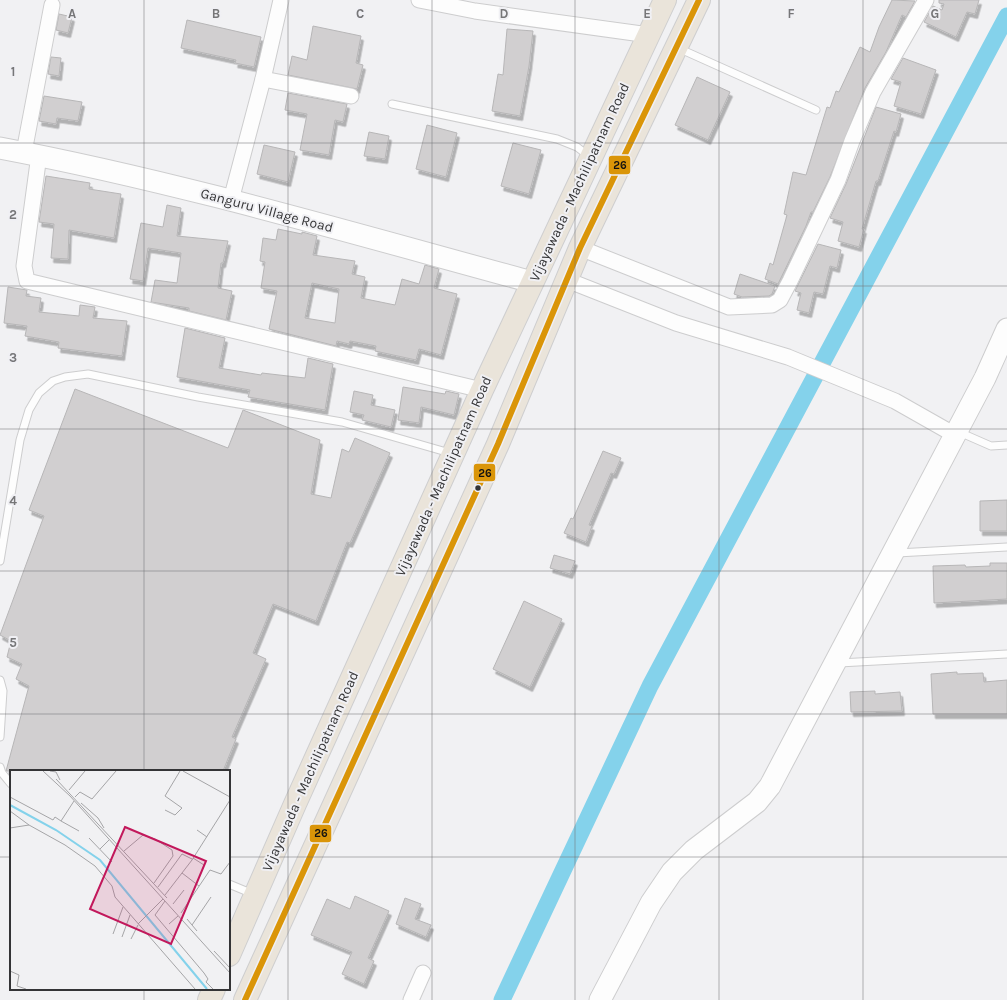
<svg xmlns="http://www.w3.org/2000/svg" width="1007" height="1000" font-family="Karla,sans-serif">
  <defs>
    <filter id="shadow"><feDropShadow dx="2.5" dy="4.5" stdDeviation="0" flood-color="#0004"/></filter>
  </defs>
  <rect width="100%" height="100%" fill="#f1f1f3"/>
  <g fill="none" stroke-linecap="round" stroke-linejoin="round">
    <path stroke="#84d2eb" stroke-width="17" d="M502,1000L650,686L1007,16"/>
  </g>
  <g fill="#d1cfd0" stroke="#b7b6b7" fill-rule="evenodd" filter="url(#shadow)">
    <path d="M892,0L915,1L906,17L902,15L886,52L865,88L830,177L813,212H811L806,226L778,284L765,279L770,263L773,265L787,215L784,214L793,172L806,175L827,107L830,108L836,91L839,92L860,47L870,52L879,27Z"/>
    <path d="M939,0H979L975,14L967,12L956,37L924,22L933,6L942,10L944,4L939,3Z"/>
    <path d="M59,14L72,17L68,33L56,30Z"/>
    <path d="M187,20L261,37L254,67L235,63L236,60L181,48Z"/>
    <path d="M313,26L361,36L356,63L363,65L357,89L288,75L292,56L307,60Z"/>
    <path d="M507,29L533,31L529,66L520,116L492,111L498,74L503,75Z"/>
    <path d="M51,57L61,58L59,76L48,74Z"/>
    <path d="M903,58L936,70L921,114L894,106L901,82L891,79Z"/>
    <path d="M697,77L730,92L708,140L675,125Z"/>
    <path d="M288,93L347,104L343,122L335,120L329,155L300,150L307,114L285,110Z"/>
    <path d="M44,96L82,102L78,121L57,118L56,124L39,121Z"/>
    <path d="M876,107L901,114L896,132L894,131L878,181H876L862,229H864L859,247L838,241L843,222L830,218L846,184Z"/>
    <path d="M427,125L457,133L446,177L416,169Z"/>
    <path d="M369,132L389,136L385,159L364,156Z"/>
    <path d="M513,143L541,150L529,194L501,186Z"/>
    <path d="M264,145L295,152L288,182L257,174Z"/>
    <path d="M46,176L90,183L89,189L121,194L114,238L69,230L68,259L51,258L54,224L39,222Z"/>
    <path d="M167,205L181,208L177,236L228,241L223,263H221L218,288L232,291L226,320L189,311V308L151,302L155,280L177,283L181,253L148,248L143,281L130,279L141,223L163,227Z"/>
    <path d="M278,229L302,234V232L317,236L313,255L355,261L352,274L365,277L361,298L395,305L402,279L419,284L425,265L439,269L434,288L457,294L441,355L419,349L416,360L375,351L376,346L350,341L349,344L337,341L336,346L269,329L277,291L261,288L265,262L260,261L263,238L276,240ZM312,283L339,289L335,323L305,318Z"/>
    <path d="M818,244L841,250L837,268L830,266L823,294L814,292L809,313L797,310L801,293L795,291Z"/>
    <path d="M740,274L775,286L772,294L769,296L742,297L734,294Z"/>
    <path d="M8,287L27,290L26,296L41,298L39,312L79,316L80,305L95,307L93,318L127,321L122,356L58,348L59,342L25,336L27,326L4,323Z"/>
    <path d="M185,328L225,338L219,368L261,375L262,373L305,378L308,358L333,364L325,410L248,397L250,390L177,377Z"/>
    <path d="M403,387L445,394L446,391L459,394L454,415L421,407L419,423L398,420Z"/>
    <path d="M75,389L228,448L243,410L320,440L311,494L331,498L342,449L349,452L355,438L390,453L350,543L347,542L316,621L273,604L253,653L266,659L232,737L236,739L223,771H6L29,686L16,679L22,664L7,657L11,641L0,635L44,516L29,510Z"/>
    <path d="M354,391L373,395L371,405L395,410L391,427L362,420L364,415L350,412Z"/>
    <path d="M603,451L621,458L614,474L611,473L589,525L592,526L586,542L564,533L571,518L573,519Z"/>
    <path d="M1007,500V531H980V501Z"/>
    <path d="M554,555L575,561L570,574L550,568Z"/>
    <path d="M990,563H1007V599L934,603L933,566L965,565L966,567L990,566Z"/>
    <path d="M524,601L562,619L530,687L493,669Z"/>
    <path d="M957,672V674L983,673L984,682L1007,680V714H933L931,674Z"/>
    <path d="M875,691V694L900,692L902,711L851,712L850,692Z"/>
    <path d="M355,896L389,911L368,958L374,961L364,984L342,974L352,952L311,935L327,899L350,909Z"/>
    <path d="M405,898L421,904L415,919L431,925L426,937L396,924Z"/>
  </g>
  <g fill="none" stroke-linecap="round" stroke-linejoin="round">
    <g stroke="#cdcdce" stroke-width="9">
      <g id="lane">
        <path d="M678,48L816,110"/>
        <path d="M392,104L557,139L577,147L590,157"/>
        <path d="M959,432L991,446L1007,445"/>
        <path d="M897,553L1007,547"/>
        <path d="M0,561L20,440L29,410L39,393L53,381L65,377L88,374L198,397L342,422L450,453"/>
        <path d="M839,663L1007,654"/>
        <path d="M0,680L3,691L0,737"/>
        <path d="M0,767L2,773L11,784"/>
        <path d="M229,884L253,894"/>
      </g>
    </g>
    <g stroke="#cdcdce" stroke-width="17">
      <g id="street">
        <path d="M419,0L475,11L649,35"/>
        <path d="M263,79L351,96"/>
        <path d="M24,152L52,5"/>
        <path d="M39,155L24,266L27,281L482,390"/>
        <path d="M231,200L263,79L281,0"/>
        <path d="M580,248L729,307L772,305L780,300L790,281L838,180L852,141L873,92L926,0"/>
        <path d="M567,280L676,323L788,357L895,401L955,435"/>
        <path d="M411,1000L423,973"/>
      </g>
    </g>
    <g stroke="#cdcdce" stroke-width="23">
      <g id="secondary">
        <path d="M0,148C180,182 355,234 532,282"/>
        <path d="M600,1000L651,903L672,872L694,850L757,802L770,786L985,378L1007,329"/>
      </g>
    </g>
    <g stroke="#cececf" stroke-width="24">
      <g id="highway">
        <path d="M229,955L295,804L482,390L665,0"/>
        <path d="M209,1000L214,989"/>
        <path d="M245,1000L498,444L580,248L699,0"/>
      </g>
    </g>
    <use href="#lane" stroke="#fdfdfd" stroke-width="7"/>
    <use href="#street" stroke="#fdfdfd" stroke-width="15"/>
    <use href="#secondary" stroke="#fdfdfd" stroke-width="21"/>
    <use href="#highway" stroke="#eae4da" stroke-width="22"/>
    <g stroke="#f0f0f4" stroke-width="9">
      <path id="bus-1" d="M245,1000L498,444L580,248L699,0"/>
    </g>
    <use href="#bus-1" stroke="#da9508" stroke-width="6"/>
  </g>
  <path fill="none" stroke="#767678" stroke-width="1" stroke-opacity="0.55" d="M144,0V771M288,0V1000M432,0V1000M575,0V1000M719,0V1000M863,0V1000M0,143H1007M0,286H1007M0,429H1007M0,571H1007M0,714H1007M0,857H11M229,857H1007M144,989V1000"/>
  <circle fill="#343436" stroke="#f0f0f4" stroke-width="1.5" cx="478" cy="488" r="3.5"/>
  <g text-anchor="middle" stroke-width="4" stroke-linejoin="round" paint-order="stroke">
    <g font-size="14" fill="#343436" stroke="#f0f0f4">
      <text transform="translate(579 182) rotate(-65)" y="5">Vijayawada - Machilipatnam Road</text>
      <text transform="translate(267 210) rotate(15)" y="5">Ganguru Village Road</text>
      <text transform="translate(443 476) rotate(-66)" y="5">Vijayawada - Machilipatnam Road</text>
      <text transform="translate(310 771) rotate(-66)" y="5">Vijayawada - Machilipatnam Road</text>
    </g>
  </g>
  <g transform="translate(10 770)">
    <rect width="220" height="220" fill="#f1f1f3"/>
    <path fill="none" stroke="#84d2eb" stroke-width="2" d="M0,35L46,60L90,90L197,219"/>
    <path fill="none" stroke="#a5a5a7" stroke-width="1" d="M33,1L60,26L220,203M40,1L46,2L50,10M173,1L220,27M46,9L157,128M59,20L75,1M0,27L43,50L45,47L51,51L64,31M65,27L70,22L82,29L106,1M71,33L88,48L94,58M155,40L165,45L172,38L155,26L170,1M0,41L19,55L55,75L85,96L102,116L105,127L185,219M51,51L69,61M0,58L19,55M187,60L197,67M79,68L102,92M90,79L99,70M114,81L133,65L145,69L162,80L163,86L144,113M183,88L194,95M172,103L189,116M148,117L172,84L182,89M155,125L182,90L220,30M155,131L145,145L194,203L198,209L196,212L203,219M163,134L174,120M171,143L200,100L211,104L220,92M177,149L187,161M128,154L153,129M159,154L168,146M182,155L201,127M103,164L113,137M112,167L120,145M121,169L128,155M204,181L220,198M0,201L9,205L7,216L16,219"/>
    <path fill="#c2185b" fill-opacity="0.15" stroke="#c2185b" stroke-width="2" d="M115,57L196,91L161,174L80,139Z"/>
    <rect width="220" height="220" fill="none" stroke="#343436" stroke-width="2"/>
  </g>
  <g font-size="13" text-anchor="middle" font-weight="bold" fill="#767678" stroke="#f0f0f4" stroke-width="4" stroke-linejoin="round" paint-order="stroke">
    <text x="72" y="18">A</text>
    <text x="216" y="18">B</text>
    <text x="360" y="18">C</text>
    <text x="504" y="18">D</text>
    <text x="647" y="18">E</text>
    <text x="791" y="18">F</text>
    <text x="935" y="18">G</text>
    <text x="13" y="76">1</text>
    <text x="13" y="219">2</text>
    <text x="13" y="362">3</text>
    <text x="13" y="505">4</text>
    <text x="13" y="647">5</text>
  </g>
  <g stroke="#f0f0f4" stroke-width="1.5">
    <rect x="608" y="155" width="23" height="20" rx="4" fill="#da9508"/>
    <rect x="473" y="463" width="23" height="19" rx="4" fill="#da9508"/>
    <rect x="309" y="824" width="23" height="19" rx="4" fill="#da9508"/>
  </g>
  <g font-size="11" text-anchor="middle" font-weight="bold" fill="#111">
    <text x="620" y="169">26</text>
    <text x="485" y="477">26</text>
    <text x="321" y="837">26</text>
  </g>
</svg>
